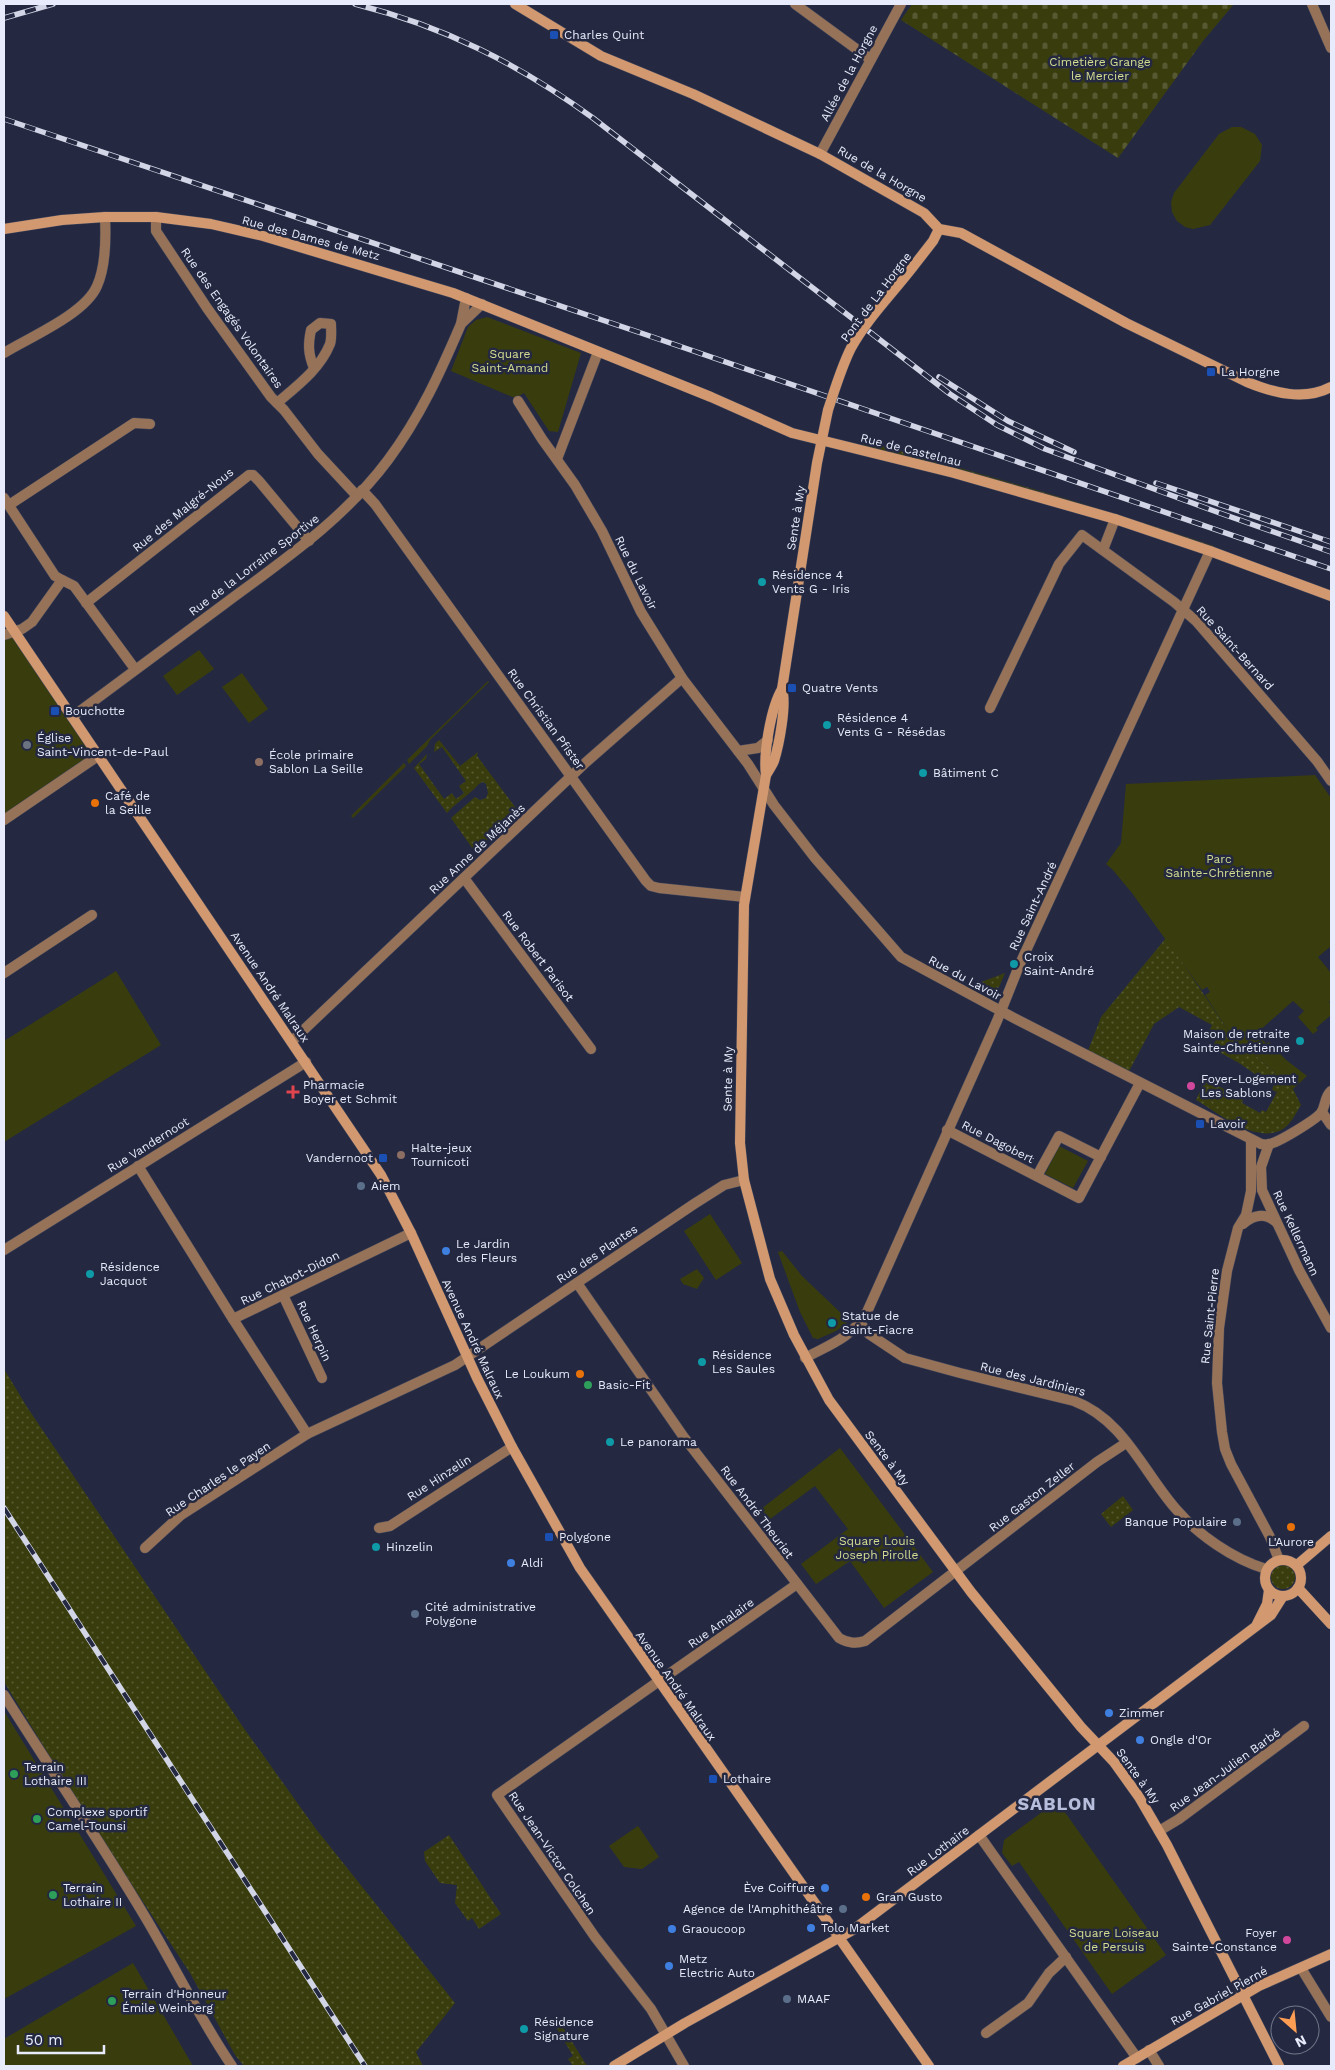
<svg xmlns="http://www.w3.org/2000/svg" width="1335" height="2070" font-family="'Work Sans',sans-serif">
  <defs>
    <pattern id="grass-dots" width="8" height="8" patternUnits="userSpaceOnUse" patternTransform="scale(1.25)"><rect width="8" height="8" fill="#393d0d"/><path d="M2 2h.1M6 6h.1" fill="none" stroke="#565931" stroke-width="1.8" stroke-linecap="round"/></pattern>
    <pattern id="cemetery-stones" width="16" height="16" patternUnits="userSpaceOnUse" patternTransform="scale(1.25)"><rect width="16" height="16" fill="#393d0d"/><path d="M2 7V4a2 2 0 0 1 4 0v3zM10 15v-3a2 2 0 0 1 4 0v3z" fill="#565931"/></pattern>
  </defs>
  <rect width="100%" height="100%" fill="#242941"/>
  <g fill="url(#grass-dots)">
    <path d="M865,441C982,474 1099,507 1214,546L1210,551L861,450Z"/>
    <path d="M488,681L489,682L430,740L427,746L409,764L407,760Z"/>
    <path d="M439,740L460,766L478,752L477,756L518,811L475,852L451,818L475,797L480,800L486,798L488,793L486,784L483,782C477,784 477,787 473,790C464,798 455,804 447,813L414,768L427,754L426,759L419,764L444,799L452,793L456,799L464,793L459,786L466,781L442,747L434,752L435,744Z"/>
    <path d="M404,763L406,766L353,818L351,816Z"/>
    <path d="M1166,938L1229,1032L1293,1089L1301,1105C1296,1113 1291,1124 1283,1129C1256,1145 1219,1113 1196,1100L1206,1079L1243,1100L1242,1103L1260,1113L1262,1110L1266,1112L1277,1092L1272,1090L1274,1084L1260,1080L1261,1078L1239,1063L1212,1048L1219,1034L1210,1029L1212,1025L1179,1007L1154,1024L1128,1073L1088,1051L1101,1017Z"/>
    <path d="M1005,973L999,987L993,993L976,984Z"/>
    <path d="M4,1369L27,1407L243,1727L316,1829L455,2003L416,2052L423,2066H244L235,2055L190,1973L89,1820L4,1682Z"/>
    <path d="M1123,1496L1133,1510L1111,1527L1101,1514Z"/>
    <circle cx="1283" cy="1577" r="12"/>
    <path d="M449,1835L501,1914L479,1929L472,1918L468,1921L455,1903L457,1885L440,1883L425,1861L424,1852Z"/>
    <path d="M561,2024L587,2066H573L568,2059L573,2056L556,2027Z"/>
  </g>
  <path fill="url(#cemetery-stones)" d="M912,4H1234L1203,41L1118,158L901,20Z"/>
  <g fill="#393d0d">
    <path d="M1232,127H1241L1255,134L1262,145L1260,161L1210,225L1193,229L1185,227L1177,221L1172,212L1171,202L1174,193L1219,134Z"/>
    <path d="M487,317L581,353L558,432L549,431L524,393L515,398L451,371L468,327L476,320Z"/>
    <path d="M15,632L98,756L4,820V635Z"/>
    <path d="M199,650L214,669L177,695L163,676Z"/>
    <path d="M242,673L268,709L249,723L222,687Z"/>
    <path d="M1315,775L1331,798V946L1318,957L1331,973V999L1329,1002L1331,1005V1015L1316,1028L1318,1030L1313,1034L1298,1017L1304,1011L1293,1001L1258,1032L1266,1044L1269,1042L1285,1059L1307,1076L1293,1089L1229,1032L1205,995L1210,992L1207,987L1202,990L1132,893L1112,869L1106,864L1121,843L1126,784Z"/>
    <path d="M116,971L161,1045L4,1142V1041Z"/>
    <path d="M1059,1146L1088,1161L1073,1188L1045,1174Z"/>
    <path d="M710,1214L742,1263L716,1280L684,1231Z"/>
    <path d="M782,1251L802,1276L845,1317L847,1323L836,1331L818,1339L813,1338L800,1312L778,1252Z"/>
    <path d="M697,1269L704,1278L697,1289L683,1284L680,1279Z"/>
    <path d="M840,1448L933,1572L884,1608L850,1561L816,1584L801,1564L848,1529L815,1486L770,1519L761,1509Z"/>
    <path d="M4,1711L136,1926L4,1999Z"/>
    <path d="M1057,1801L1166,1955L1112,1994L1019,1862L1012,1866L1002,1853L1004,1840Z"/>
    <path d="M638,1826L659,1857L642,1869L624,1867L609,1846Z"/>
    <path d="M133,1963L193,2066H4V2039Z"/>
  </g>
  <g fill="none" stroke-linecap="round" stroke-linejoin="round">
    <g stroke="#3f445b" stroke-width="11">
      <g id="street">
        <path d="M795,4L870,59"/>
        <path d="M1312,4L1331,48"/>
        <path d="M820,154L901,4"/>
        <path d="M156,217V231L207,308L271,397L284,410L318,454L357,496"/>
        <path d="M466,298L461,324L482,304"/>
        <path d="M4,353C30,337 85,314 97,286C106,266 106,238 105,217"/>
        <path d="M518,401L542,439L575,485L602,531L641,612L682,678L748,764L774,805L815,858L901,957L1014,1018L1261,1144C1263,1144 1266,1145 1269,1144C1278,1143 1315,1120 1321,1113C1326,1106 1324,1097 1331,1091"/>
        <path d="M277,403C297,386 320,369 330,344C332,338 331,330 331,324L320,323L311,330C308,344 308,354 314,368"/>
        <path d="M557,459L598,352"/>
        <path d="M362,490L375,504L646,881L651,886L659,888L745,897"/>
        <path d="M4,498L55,576L62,580L32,622L22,629L4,635"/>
        <path d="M9,505L134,423L150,424"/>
        <path d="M1103,550L1115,519"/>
        <path d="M62,580L74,586L135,669"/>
        <path d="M86,603L249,475H253L259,481L309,541"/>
        <path d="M990,708L1059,564L1082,535L1174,602L1196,621L1317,761L1331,781"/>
        <path d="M72,717C124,679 175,640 227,602C285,559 344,519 388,460C420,417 440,373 461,324"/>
        <path d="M738,751L758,748L768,740"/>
        <path d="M4,820L98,756"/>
        <path d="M464,878L591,1049"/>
        <path d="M4,973L92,915"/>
        <path d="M292,1041L584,764L682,678"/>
        <path d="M1322,1112L1331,1125"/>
        <path d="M947,1130L1079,1198L1140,1083"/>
        <path d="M1251,1140V1191L1246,1215L1238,1228L1227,1271L1219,1328L1217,1383L1222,1432L1225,1449L1231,1464L1270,1537L1279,1560"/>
        <path d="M1269,1144L1261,1167L1262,1190L1299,1270L1331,1328"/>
        <path d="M138,1166L233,1319L411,1233"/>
        <path d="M1037,1176L1059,1136L1101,1157"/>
        <path d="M1243,1224C1253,1215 1265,1212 1276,1222"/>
        <path d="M4,1250L306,1062"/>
        <path d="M577,1283L683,1436L839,1638C848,1643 855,1644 865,1641L1097,1462L1126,1443"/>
        <path d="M283,1295L322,1378"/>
        <path d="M233,1319L307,1434"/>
        <path d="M860,1323L869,1334L905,1358L960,1373L1074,1401C1123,1419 1143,1471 1175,1508C1198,1535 1233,1559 1266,1569"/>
        <path d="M805,1358C831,1344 851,1338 867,1312L997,1021L1019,966L1210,551"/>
        <path d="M379,1528L390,1526L512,1447"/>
        <path d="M145,1548L181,1515L307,1434L455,1365L694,1204L724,1185L744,1180"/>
        <path d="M4,1695C50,1768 100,1841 144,1915C174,1965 199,2018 232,2066"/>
        <path d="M1159,1831L1179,1819L1304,1726"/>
        <path d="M979,1835L1137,2058"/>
        <path d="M1301,1968L1331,2017"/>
        <path d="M986,2033L1028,2003L1049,1973L1066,1957"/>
        <path d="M1149,2050L1159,2066"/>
        <path d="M684,2066L651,2009L595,1937L497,1795L797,1584"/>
      </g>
    </g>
    <g stroke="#3f445b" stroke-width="11">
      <g id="secondary">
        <path d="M515,4L601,56L693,94L820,154L924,213L939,229L961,233L1126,323L1247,382C1274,393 1304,401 1331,387"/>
        <path d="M4,229L62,220L105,217H156L211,224L263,236L453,293L711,397L792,433L954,473L1115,519L1210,551L1331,596"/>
        <path d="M912,268L933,241L939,229"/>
        <path d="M828,410L817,463L782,689C771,707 763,754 766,775L744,905L740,1143L744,1180L770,1279L794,1335L829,1400L971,1592L1081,1727L1114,1762L1139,1797L1167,1845L1279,2066"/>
        <path d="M4,616L381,1175L411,1233L477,1378L512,1447L580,1568L929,2066"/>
        <path d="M766,775C769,770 772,766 774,761C779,745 787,704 782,689"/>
        <circle cx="1283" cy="1578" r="18"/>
        <path d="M1297,1565L1331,1536"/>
        <path d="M1298,1588L1331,1624"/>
        <path d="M1257,1624L1267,1604L1269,1590"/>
        <path d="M614,2066L685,2023L853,1930L1271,1615L1283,1596"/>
        <path d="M1123,2066L1259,1986L1331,1954"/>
      </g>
    </g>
    <use href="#street" stroke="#957258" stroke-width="10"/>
    <use href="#secondary" stroke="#d29970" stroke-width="10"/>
    <g stroke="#d1d5e6" stroke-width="5.5">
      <g id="rail">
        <path d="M355,4C443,26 519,64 593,118L950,394L997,425L1045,449L1217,512L1331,552"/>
        <path d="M4,18L53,4"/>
        <path d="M4,119L641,333L1331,569"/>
        <path d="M939,377L1008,421L1074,452"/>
        <path d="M1156,483L1331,542"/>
        <path d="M4,1508L365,2066"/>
      </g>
    </g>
    <use href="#rail" stroke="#242941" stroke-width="4" stroke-dasharray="11" stroke-linecap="butt"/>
    <g stroke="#3f445b" stroke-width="11" stroke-linecap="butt">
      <path id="secondary-bridge" d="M828,410C835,389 841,368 851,348C867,319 892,294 912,268"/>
    </g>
    <use href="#secondary-bridge" stroke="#d29970" stroke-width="10"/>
  </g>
  <g fill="#1a4fb4" stroke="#242941" stroke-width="2">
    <rect x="549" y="30" width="10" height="10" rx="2.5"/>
    <rect x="1206" y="367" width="10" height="10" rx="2.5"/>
    <rect x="787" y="683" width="10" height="10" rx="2.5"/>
    <rect x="50" y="706" width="10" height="10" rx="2.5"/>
    <rect x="1195" y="1119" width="10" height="10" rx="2.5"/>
    <rect x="378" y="1153" width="10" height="10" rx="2.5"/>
    <rect x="544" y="1532" width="10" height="10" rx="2.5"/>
    <rect x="708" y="1774" width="10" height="10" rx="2.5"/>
  </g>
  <g fill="#0f9aa8" stroke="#242941" stroke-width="2">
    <circle cx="762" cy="582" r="5"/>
    <circle cx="827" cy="725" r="5"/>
    <circle cx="923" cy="773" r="5"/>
    <circle cx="1014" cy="964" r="5"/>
    <circle cx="1300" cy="1041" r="5"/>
    <circle cx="90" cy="1274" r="5"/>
    <circle cx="832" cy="1323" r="5"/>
    <circle cx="702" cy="1362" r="5"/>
    <circle cx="610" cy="1442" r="5"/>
    <circle cx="376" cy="1547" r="5"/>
    <circle cx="524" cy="2029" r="5"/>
  </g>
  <circle fill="#6b7280" stroke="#242941" stroke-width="2" cx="27" cy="745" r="5"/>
  <g fill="#8d6e63" stroke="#242941" stroke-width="2">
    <circle cx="259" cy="762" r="5"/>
    <circle cx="401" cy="1155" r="5"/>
  </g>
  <g fill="#e8710a" stroke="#242941" stroke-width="2">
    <circle cx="95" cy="803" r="5"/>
    <circle cx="580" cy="1374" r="5"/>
    <circle cx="1291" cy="1527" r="5"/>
    <circle cx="866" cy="1897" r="5"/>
  </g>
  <g fill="#d1479c" stroke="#242941" stroke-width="2">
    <circle cx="1191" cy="1086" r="5"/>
    <circle cx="1287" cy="1940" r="5"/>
  </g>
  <path fill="#e0444e" stroke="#242941" stroke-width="2" d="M290.5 1084.5h5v5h5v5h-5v5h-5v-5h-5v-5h5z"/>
  <g fill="#5c6f8a" stroke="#242941" stroke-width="2">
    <circle cx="361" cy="1186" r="5"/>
    <circle cx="1237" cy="1522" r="5"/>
    <circle cx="415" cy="1614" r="5"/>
    <circle cx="843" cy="1909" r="5"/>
    <circle cx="787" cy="1999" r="5"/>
  </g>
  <g fill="#3f7fe0" stroke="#242941" stroke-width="2">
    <circle cx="446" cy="1251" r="5"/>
    <circle cx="511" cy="1563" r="5"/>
    <circle cx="1109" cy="1713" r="5"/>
    <circle cx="1140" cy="1740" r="5"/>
    <circle cx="825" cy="1888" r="5"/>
    <circle cx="811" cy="1928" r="5"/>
    <circle cx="672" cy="1929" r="5"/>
    <circle cx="669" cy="1966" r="5"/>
  </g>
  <g fill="#2e9e5b" stroke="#242941" stroke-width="2">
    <circle cx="588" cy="1385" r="5"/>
    <circle cx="14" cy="1774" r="5"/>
    <circle cx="37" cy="1819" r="5"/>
    <circle cx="53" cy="1895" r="5"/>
    <circle cx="112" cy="2001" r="5"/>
  </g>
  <g text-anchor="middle" stroke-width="5" stroke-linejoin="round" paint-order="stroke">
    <g font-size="12" fill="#e7ebfb" stroke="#242941" text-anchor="start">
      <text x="564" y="39">Charles Quint</text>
      <text x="1221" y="376">La Horgne</text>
      <text x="772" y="579">Résidence 4<tspan x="772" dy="14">Vents G - Iris</tspan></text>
      <text x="802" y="692">Quatre Vents</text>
      <text x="65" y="715">Bouchotte</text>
      <text x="837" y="722">Résidence 4<tspan x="837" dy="14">Vents G - Résédas</tspan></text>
      <text x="37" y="742">Église<tspan x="37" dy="14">Saint-Vincent-de-Paul</tspan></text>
      <text x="269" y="759">École primaire<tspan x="269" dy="14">Sablon La Seille</tspan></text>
      <text x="933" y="777">Bâtiment C</text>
      <text x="105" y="800">Café de<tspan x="105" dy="14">la Seille</tspan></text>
      <text x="1024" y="961">Croix<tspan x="1024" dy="14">Saint-André</tspan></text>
      <text x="1290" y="1038" text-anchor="end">Maison de retraite<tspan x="1290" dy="14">Sainte-Chrétienne</tspan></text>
      <text x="1201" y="1083">Foyer-Logement<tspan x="1201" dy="14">Les Sablons</tspan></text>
      <text x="303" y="1089">Pharmacie<tspan x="303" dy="14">Boyer et Schmit</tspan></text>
      <text x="1210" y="1128">Lavoir</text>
      <text x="411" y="1152">Halte-jeux<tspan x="411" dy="14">Tournicoti</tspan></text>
      <text x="373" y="1162" text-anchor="end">Vandernoot</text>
      <text x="371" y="1190">Aiem</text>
      <text x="456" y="1248">Le Jardin<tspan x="456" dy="14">des Fleurs</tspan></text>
      <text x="100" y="1271">Résidence<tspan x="100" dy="14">Jacquot</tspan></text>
      <text x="842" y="1320">Statue de<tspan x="842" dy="14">Saint-Fiacre</tspan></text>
      <text x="712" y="1359">Résidence<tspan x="712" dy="14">Les Saules</tspan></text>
      <text x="570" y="1378" text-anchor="end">Le Loukum</text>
      <text x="598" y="1389">Basic-Fit</text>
      <text x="620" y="1446">Le panorama</text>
      <text x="1227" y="1526" text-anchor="end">Banque Populaire</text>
      <text x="559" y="1541">Polygone</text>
      <text x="1291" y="1546" text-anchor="middle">L'Aurore</text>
      <text x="386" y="1551">Hinzelin</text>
      <text x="521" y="1567">Aldi</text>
      <text x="425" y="1611">Cité administrative<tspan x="425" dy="14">Polygone</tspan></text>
      <text x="1119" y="1717">Zimmer</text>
      <text x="1150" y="1744">Ongle d'Or</text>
      <text x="24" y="1771">Terrain<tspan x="24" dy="14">Lothaire III</tspan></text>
      <text x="723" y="1783">Lothaire</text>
      <text x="47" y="1816">Complexe sportif<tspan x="47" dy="14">Camel-Tounsi</tspan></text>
      <text x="63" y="1892">Terrain<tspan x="63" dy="14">Lothaire II</tspan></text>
      <text x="815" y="1892" text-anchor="end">Ève Coiffure</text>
      <text x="876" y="1901">Gran Gusto</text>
      <text x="833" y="1913" text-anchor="end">Agence de l'Amphithéâtre</text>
      <text x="821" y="1932">Tolo Market</text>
      <text x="682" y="1933">Graoucoop</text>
      <text x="1277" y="1937" text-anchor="end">Foyer<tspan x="1277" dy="14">Sainte-Constance</tspan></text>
      <text x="679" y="1963">Metz<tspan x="679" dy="14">Electric Auto</tspan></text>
      <text x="122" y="1998">Terrain d'Honneur<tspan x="122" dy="14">Émile Weinberg</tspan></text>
      <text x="797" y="2003">MAAF</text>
      <text x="534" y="2026">Résidence<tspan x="534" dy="14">Signature</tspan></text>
    </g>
    <g font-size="12" fill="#d4dd90" stroke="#242941">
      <text x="1100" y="66">Cimetière Grange<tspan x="1100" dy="14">le Mercier</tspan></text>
      <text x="510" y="358">Square<tspan x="510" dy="14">Saint-Amand</tspan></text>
      <text x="1219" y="863">Parc<tspan x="1219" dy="14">Sainte-Chrétienne</tspan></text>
      <text x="877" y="1545">Square Louis<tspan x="877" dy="14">Joseph Pirolle</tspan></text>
      <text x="1114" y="1937">Square Loiseau<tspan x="1114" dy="14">de Persuis</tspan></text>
    </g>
    <g font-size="12" fill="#e7ebfb" stroke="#242941">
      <text transform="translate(849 73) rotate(-62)" y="4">Allée de la Horgne</text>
      <text transform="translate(882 174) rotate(30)" y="4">Rue de la Horgne</text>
      <text transform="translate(311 238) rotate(15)" y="4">Rue des Dames de Metz</text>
      <text transform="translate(876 297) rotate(-53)" y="4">Pont de La Horgne</text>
      <text transform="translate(232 318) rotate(55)" y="4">Rue des Engagés Volontaires</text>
      <text transform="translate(911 450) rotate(14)" y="4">Rue de Castelnau</text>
      <text transform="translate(183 510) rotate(-39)" y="4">Rue des Malgré-Nous</text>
      <text transform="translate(796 518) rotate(-81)" y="4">Sente à My</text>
      <text transform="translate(254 565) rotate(-37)" y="4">Rue de la Lorraine Sportive</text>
      <text transform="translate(636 573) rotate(64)" y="4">Rue du Lavoir</text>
      <text transform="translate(1235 648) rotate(48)" y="4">Rue Saint-Bernard</text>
      <text transform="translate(546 719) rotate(54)" y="4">Rue Christian Pfister</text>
      <text transform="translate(477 849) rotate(-43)" y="4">Rue Anne de Méjanès</text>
      <text transform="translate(1033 906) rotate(-65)" y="4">Rue Saint-André</text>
      <text transform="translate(538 956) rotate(53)" y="4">Rue Robert Parisot</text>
      <text transform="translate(965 978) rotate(28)" y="4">Rue du Lavoir</text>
      <text transform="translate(270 987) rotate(56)" y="4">Avenue André Malraux</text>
      <text transform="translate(728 1079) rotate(-89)" y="4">Sente à My</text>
      <text transform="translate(998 1142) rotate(27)" y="4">Rue Dagobert</text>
      <text transform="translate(148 1145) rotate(-32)" y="4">Rue Vandernoot</text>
      <text transform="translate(1296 1233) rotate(65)" y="4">Rue Kellermann</text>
      <text transform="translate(597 1254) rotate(-34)" y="4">Rue des Plantes</text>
      <text transform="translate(290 1278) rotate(-26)" y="4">Rue Chabot-Didon</text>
      <text transform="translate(1210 1316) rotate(-84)" y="4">Rue Saint-Pierre</text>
      <text transform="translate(314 1331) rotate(65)" y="4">Rue Herpin</text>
      <text transform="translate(473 1339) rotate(65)" y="4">Avenue André Malraux</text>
      <text transform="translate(1033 1379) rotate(14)" y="4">Rue des Jardiniers</text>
      <text transform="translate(887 1458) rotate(53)" y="4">Sente à My</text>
      <text transform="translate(439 1478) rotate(-33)" y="4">Rue Hinzelin</text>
      <text transform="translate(218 1479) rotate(-34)" y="4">Rue Charles le Payen</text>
      <text transform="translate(1032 1497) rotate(-38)" y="4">Rue Gaston Zeller</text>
      <text transform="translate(757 1512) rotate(53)" y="4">Rue André Theuriet</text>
      <text transform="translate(721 1623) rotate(-35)" y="4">Rue Amalaire</text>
      <text transform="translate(676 1686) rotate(55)" y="4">Avenue André Malraux</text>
      <text transform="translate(1225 1770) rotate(-36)" y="4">Rue Jean-Julien Barbé</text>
      <text transform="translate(1138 1776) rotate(54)" y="4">Sente à My</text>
      <text transform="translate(938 1851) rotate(-37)" y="4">Rue Lothaire</text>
      <text transform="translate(552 1853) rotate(56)" y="4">Rue Jean-Victor Colchen</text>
      <text transform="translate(1219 1996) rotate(-29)" y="4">Rue Gabriel Pierné</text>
    </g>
    <g font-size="18" font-weight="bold" letter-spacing="1" fill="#b6bedc" stroke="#242941">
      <text x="1057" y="1810">SABLON</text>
    </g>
  </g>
  <rect width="1335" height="2070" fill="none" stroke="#e7ebfb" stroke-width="10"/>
  <g transform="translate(1295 2030) rotate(153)"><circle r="24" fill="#242941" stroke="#72778b"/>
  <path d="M0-4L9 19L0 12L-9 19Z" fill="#fc9d53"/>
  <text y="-8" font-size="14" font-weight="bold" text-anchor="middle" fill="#e7ebfb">N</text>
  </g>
  <path d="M18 2045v8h86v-8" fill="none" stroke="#e7ebfb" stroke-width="2.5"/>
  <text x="25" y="2045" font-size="15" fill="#e7ebfb" stroke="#242941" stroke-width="4" paint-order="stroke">50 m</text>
</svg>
